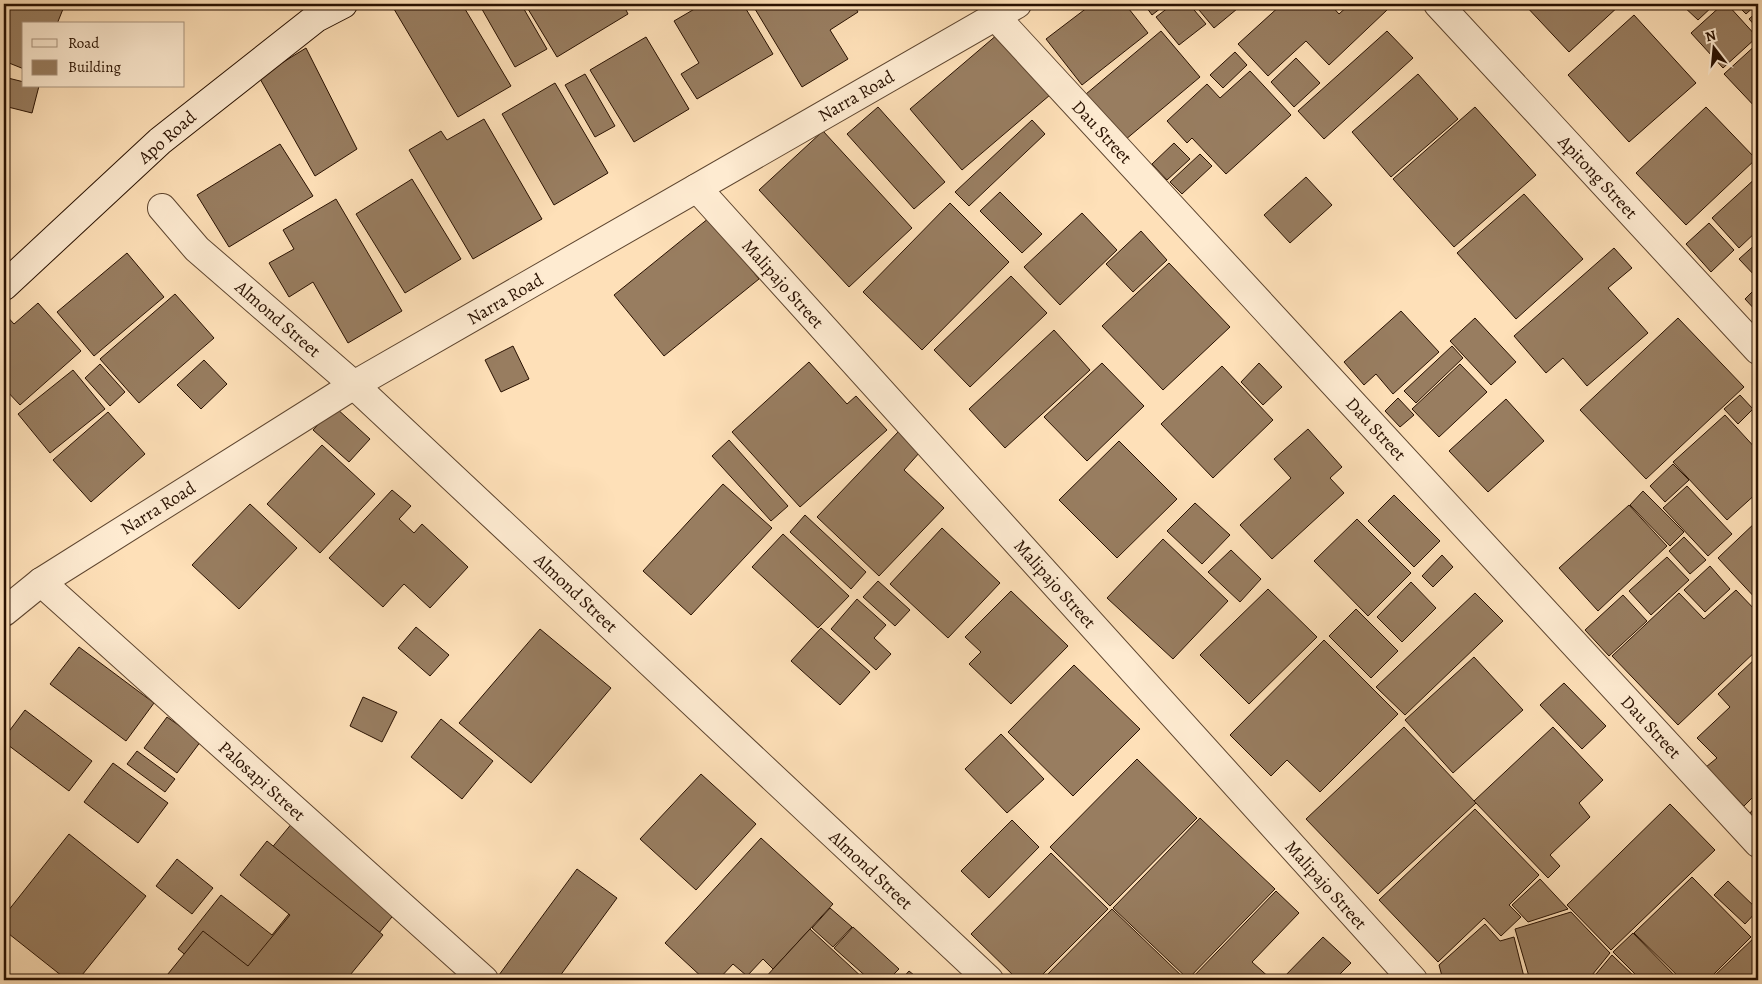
<svg xmlns="http://www.w3.org/2000/svg" width="1762" height="984" font-family="Alegreya,serif">
  <rect width="100%" height="100%" fill="#fee0b8"/>
  <filter id="stains"><feTurbulence type="fractalNoise" baseFrequency=".004" numOctaves="4"/><feColorMatrix values="0 0 0 0 .2 0 0 0 0 .09 0 0 0 0 .02 0 0 0 .5 -.17"/></filter>
  <radialGradient id="worn" r=".72"><stop offset=".6" stop-color="#630" stop-opacity="0"/><stop offset="1" stop-color="#630" stop-opacity=".3"/></radialGradient>
  <g fill="#987d60" stroke="#291101">
    <path d="M4,4H65L57,24H24V69L4,61Z"/>
    <path d="M391,4H462L511,86L458,117Z"/>
    <path d="M479,4H521L547,49L515,67Z"/>
    <path d="M537,4H623L628,14L557,57L528,9Z"/>
    <path d="M703,4H743L773,54L697,99L681,74L699,63L674,21Z"/>
    <path d="M752,4H853L858,12L830,30L848,59L802,87Z"/>
    <path d="M1092,4H1125L1148,33L1082,85L1046,39Z"/>
    <path d="M1144,4H1166L1152,15Z"/>
    <path d="M1173,4H1189L1206,24L1179,45L1156,17Z"/>
    <path d="M1194,4H1243L1214,28Z"/>
    <path d="M1282,4H1330L1339,14L1350,4H1380L1387,10L1329,65L1306,41L1268,76L1238,44Z"/>
    <path d="M1524,4H1619L1620,5L1569,52Z"/>
    <path d="M1681,4H1715L1698,20Z"/>
    <path d="M1723,4H1727L1757,37L1723,68L1691,33Z"/>
    <path d="M1736,4H1757L1746,14Z"/>
    <path d="M1758,11V29L1749,19Z"/>
    <path d="M1634,15L1696,83L1629,142L1568,75Z"/>
    <path d="M1161,31L1200,77L1125,140L1086,94Z"/>
    <path d="M1387,31L1413,58L1324,139L1298,111Z"/>
    <path d="M998,34L1050,95L962,170L910,109Z"/>
    <path d="M646,37L689,109L634,142L590,70Z"/>
    <path d="M1758,43V110L1724,74Z"/>
    <path d="M306,48L357,149L315,176L259,77Z"/>
    <path d="M1235,52L1247,65L1223,88L1210,75Z"/>
    <path d="M1296,58L1320,83L1294,107L1271,82Z"/>
    <path d="M1250,71L1291,115L1226,174L1192,138L1187,143L1167,121L1207,84L1220,98Z"/>
    <path d="M585,74L615,126L595,137L565,85Z"/>
    <path d="M1418,74L1458,119L1391,177L1352,132Z"/>
    <path d="M4,77L24,82V86H39L32,113L4,106Z"/>
    <path d="M555,83L608,173L554,205L502,114Z"/>
    <path d="M878,107L945,182L914,209L847,134Z"/>
    <path d="M1475,107L1536,175L1454,247L1393,179Z"/>
    <path d="M1706,107L1756,159L1686,225L1636,173Z"/>
    <path d="M484,119L542,219L473,259L409,150L441,131L447,140Z"/>
    <path d="M1032,120L1045,134L969,206L955,192Z"/>
    <path d="M823,131L912,228L849,287L759,190Z"/>
    <path d="M1174,143L1190,159L1167,180L1152,164Z"/>
    <path d="M280,144L313,196L229,247L197,195Z"/>
    <path d="M1200,154L1212,166L1182,194L1170,182Z"/>
    <path d="M1758,176V230L1739,248L1712,218Z"/>
    <path d="M1306,177L1332,205L1290,243L1264,215Z"/>
    <path d="M412,179L461,259L405,293L356,214Z"/>
    <path d="M1000,192L1042,234L1022,253L980,211Z"/>
    <path d="M1524,194L1583,259L1516,319L1457,253Z"/>
    <path d="M336,199L402,311L348,343L313,282L289,297L269,263L294,249L283,230Z"/>
    <path d="M950,203L1009,262L922,350L863,292Z"/>
    <path d="M1082,213L1117,250L1060,305L1024,267Z"/>
    <path d="M709,218L759,279L664,356L614,295Z"/>
    <path d="M1709,223L1734,250L1711,272L1686,244Z"/>
    <path d="M1141,231L1167,260L1133,292L1106,264Z"/>
    <path d="M1758,242V279L1739,259Z"/>
    <path d="M1614,248L1632,268L1608,288L1648,333L1587,386L1563,358L1546,373L1514,336Z"/>
    <path d="M127,253L164,297L94,356L57,312Z"/>
    <path d="M1169,263L1230,327L1163,390L1102,326Z"/>
    <path d="M1011,276L1047,313L970,387L934,350Z"/>
    <path d="M1758,286V313L1745,299Z"/>
    <path d="M175,294L214,338L139,403L100,359Z"/>
    <path d="M38,303L81,351L20,405L4,388V313L14,324Z"/>
    <path d="M1401,311L1439,352L1393,394L1376,374L1364,385L1344,362Z"/>
    <path d="M1475,318L1516,362L1491,385L1450,341Z"/>
    <path d="M1678,318L1744,387L1646,479L1580,410Z"/>
    <path d="M1054,330L1090,370L1005,448L969,409Z"/>
    <path d="M513,346L529,379L501,392L485,360Z"/>
    <path d="M1452,346L1463,358L1416,403L1404,391Z"/>
    <path d="M204,360L227,384L201,409L177,385Z"/>
    <path d="M809,362L847,404L856,396L887,430L800,507L732,432Z"/>
    <path d="M1102,363L1144,406L1087,461L1044,417Z"/>
    <path d="M1259,363L1282,387L1263,405L1241,382Z"/>
    <path d="M100,364L125,392L110,406L85,378Z"/>
    <path d="M1460,364L1487,392L1439,437L1412,409Z"/>
    <path d="M1222,366L1273,420L1213,478L1161,424Z"/>
    <path d="M73,370L105,409L50,453L18,414Z"/>
    <path d="M1740,395L1753,409L1738,424L1724,409Z"/>
    <path d="M1398,398L1414,415L1400,427L1385,411Z"/>
    <path d="M1506,399L1544,441L1488,492L1449,451Z"/>
    <path d="M335,407L370,439L349,462L313,430Z"/>
    <path d="M108,412L145,454L91,502L53,460Z"/>
    <path d="M1725,415L1758,451V492L1727,520L1673,462Z"/>
    <path d="M1308,429L1342,467L1330,478L1344,493L1272,559L1240,525L1291,478L1274,459Z"/>
    <path d="M899,431L920,452L904,470L944,508L879,576L817,517Z"/>
    <path d="M729,440L788,506L771,521L712,456Z"/>
    <path d="M1119,441L1177,499L1117,558L1059,500Z"/>
    <path d="M322,445L375,494L320,553L267,504Z"/>
    <path d="M1673,464L1689,480L1665,502L1650,486Z"/>
    <path d="M723,484L772,528L691,615L643,571Z"/>
    <path d="M1687,486L1732,534L1708,556L1663,508Z"/>
    <path d="M392,490L411,506L399,519L414,533L422,524L468,567L430,608L404,584L383,607L329,558Z"/>
    <path d="M1643,491L1684,532L1670,546L1630,505Z"/>
    <path d="M1394,495L1440,541L1414,567L1368,521Z"/>
    <path d="M1195,503L1230,535L1202,564L1167,531Z"/>
    <path d="M250,504L297,548L239,609L192,565Z"/>
    <path d="M1629,505L1667,546L1598,611L1559,568Z"/>
    <path d="M805,515L866,572L851,589L790,532Z"/>
    <path d="M1357,519L1411,573L1368,616L1314,561Z"/>
    <path d="M1758,520V601L1718,558Z"/>
    <path d="M942,528L1000,583L948,638L890,584Z"/>
    <path d="M783,534L849,596L818,628L752,567Z"/>
    <path d="M1684,537L1706,560L1690,574L1669,551Z"/>
    <path d="M1163,539L1228,601L1173,659L1107,598Z"/>
    <path d="M1231,550L1261,579L1240,602L1208,572Z"/>
    <path d="M1442,555L1453,567L1433,587L1422,576Z"/>
    <path d="M1667,557L1689,580L1651,615L1629,591Z"/>
    <path d="M1710,566L1730,589L1705,612L1684,590Z"/>
    <path d="M878,581L910,610L895,626L863,597Z"/>
    <path d="M1411,582L1436,608L1402,642L1377,617Z"/>
    <path d="M1268,589L1317,637L1249,704L1200,655Z"/>
    <path d="M1736,590L1758,613V649L1678,725L1612,656L1679,593L1704,619Z"/>
    <path d="M1011,591L1068,646L1011,704L969,664L981,652L965,637Z"/>
    <path d="M1475,593L1503,621L1405,715L1376,687Z"/>
    <path d="M1623,595L1647,621L1609,656L1585,630Z"/>
    <path d="M857,599L886,625L874,638L891,654L876,670L831,629Z"/>
    <path d="M1356,609L1398,651L1371,678L1329,636Z"/>
    <path d="M416,627L449,655L430,676L398,648Z"/>
    <path d="M821,628L870,672L840,705L791,661Z"/>
    <path d="M540,629L611,688L531,783L459,723Z"/>
    <path d="M1324,640L1398,714L1320,792L1287,760L1271,776L1230,735Z"/>
    <path d="M79,647L154,703L126,741L50,684Z"/>
    <path d="M1758,656V792L1744,806L1706,767L1717,758L1697,738L1730,707L1718,694Z"/>
    <path d="M1474,657L1523,710L1453,773L1405,720Z"/>
    <path d="M1074,665L1140,729L1073,796L1008,732Z"/>
    <path d="M1564,683L1606,726L1582,749L1540,705Z"/>
    <path d="M363,697L397,712L382,742L350,726Z"/>
    <path d="M25,710L92,761L69,791L4,742V738Z"/>
    <path d="M167,717L201,741L177,773L144,748Z"/>
    <path d="M441,719L493,761L462,799L411,757Z"/>
    <path d="M1404,727L1476,803L1378,894L1306,819Z"/>
    <path d="M1553,727L1603,780L1579,803L1590,817L1550,855L1560,866L1548,878L1474,801Z"/>
    <path d="M1001,734L1044,779L1007,813L965,769Z"/>
    <path d="M137,751L175,779L165,792L127,764Z"/>
    <path d="M1137,759L1197,818L1110,906L1050,847Z"/>
    <path d="M113,763L168,803L138,843L84,802Z"/>
    <path d="M701,774L756,824L696,890L640,839Z"/>
    <path d="M1670,804L1715,850L1611,950L1567,905Z"/>
    <path d="M1758,804V824L1749,814Z"/>
    <path d="M1475,809L1539,875L1509,905L1521,917L1501,936L1484,918L1438,962L1379,900Z"/>
    <path d="M1200,818L1275,889L1188,979L1113,908Z"/>
    <path d="M1012,820L1039,847L989,898L961,871Z"/>
    <path d="M293,822L400,907L341,980H217L178,949L221,895L272,935L313,884L270,850Z"/>
    <path d="M69,834L146,896L78,980H67L4,930V916Z"/>
    <path d="M761,838L833,904L773,969L763,959L747,976L733,964L718,980H705L665,943Z"/>
    <path d="M267,841L383,935L346,980H163L203,931L248,966L290,915L240,875Z"/>
    <path d="M1051,853L1108,909L1037,980H1018L971,934Z"/>
    <path d="M177,859L213,888L192,914L156,886Z"/>
    <path d="M577,869L617,898L557,980H507L499,975Z"/>
    <path d="M1692,877L1751,937L1708,980H1682L1634,933Z"/>
    <path d="M1540,879L1568,909L1528,922L1512,905Z"/>
    <path d="M1728,881L1758,910L1745,924L1714,895Z"/>
    <path d="M1276,891L1299,913L1252,962L1272,980H1190Z"/>
    <path d="M830,908L852,927L833,947L812,928Z"/>
    <path d="M1112,909L1186,980H1042Z"/>
    <path d="M1571,912L1610,953L1588,980H1530L1515,929Z"/>
    <path d="M1485,924L1500,941L1514,937L1524,977L1512,980H1443L1439,965Z"/>
    <path d="M853,927L899,969L888,980H870L834,948Z"/>
    <path d="M810,929L865,980H763Z"/>
    <path d="M1633,933L1679,980H1641L1613,952Z"/>
    <path d="M1758,934V980H1710Z"/>
    <path d="M1323,937L1351,963L1334,980H1281Z"/>
    <path d="M1612,955L1638,980H1591Z"/>
    <path d="M909,971L920,980H901Z"/>
  </g>
  <g fill="none" stroke-linecap="round" stroke-linejoin="round">
    <g stroke="#5e452f" stroke-width="30">
      <g id="street">
        <path d="M1438,4L1758,350"/>
        <path d="M995,16L1758,843"/>
        <path d="M697,188L1413,980"/>
        <path d="M162,208L197,249L354,385L989,980"/>
        <path d="M41,582L484,980"/>
        <path d="M4,612L41,582L354,385L1017,4"/>
      </g>
    </g>
    <g stroke="#291101" stroke-width="30">
      <path id="secondary" d="M4,286L160,141L316,18L343,4"/>
    </g>
    <use href="#street" stroke="#feebd1" stroke-width="28"/>
    <use href="#secondary" stroke="#feebd1" stroke-width="28"/>
  </g>
  <g text-anchor="middle" stroke-width="4" stroke-linejoin="round" paint-order="stroke">
    <g font-size="18" fill="#291101" stroke="#feebd1">
      <text transform="translate(856 96) rotate(-30)" y="6">Narra Road</text>
      <text transform="translate(1102 132) rotate(47)" y="6">Dau Street</text>
      <text transform="translate(167 137) rotate(-41)" y="6">Apo Road</text>
      <text transform="translate(1598 177) rotate(47)" y="6">Apitong Street</text>
      <text transform="translate(783 284) rotate(48)" y="6">Malipajo Street</text>
      <text transform="translate(505 299) rotate(-30)" y="6">Narra Road</text>
      <text transform="translate(278 319) rotate(41)" y="6">Almond Street</text>
      <text transform="translate(1376 429) rotate(47)" y="6">Dau Street</text>
      <text transform="translate(158 508) rotate(-32)" y="6">Narra Road</text>
      <text transform="translate(1055 584) rotate(48)" y="6">Malipajo Street</text>
      <text transform="translate(576 593) rotate(43)" y="6">Almond Street</text>
      <text transform="translate(1651 727) rotate(47)" y="6">Dau Street</text>
      <text transform="translate(262 781) rotate(42)" y="6">Palosapi Street</text>
      <text transform="translate(871 870) rotate(43)" y="6">Almond Street</text>
      <text transform="translate(1326 885) rotate(48)" y="6">Malipajo Street</text>
    </g>
  </g>
  <rect width="1762" height="984" fill="none" stroke="#fee0b8" stroke-width="20"/>
  <rect x="5" y="5" width="1752" height="974" fill="none" stroke="#291101" stroke-width="2.5"/>
  <rect x="10" y="10" width="1742" height="964" fill="none" stroke="#291101"/>
  <rect x="22" y="22" width="162" height="65" fill="#feebd1" stroke="#a9947e"/>
  <rect x="32" y="39" width="25" height="8" fill="#feebd1" stroke="#a9947e"/>
  <text x="68" y="48" font-size="15" fill="#291101">Road</text>
  <rect x="32" y="60" width="25" height="15" fill="#987d60" stroke="#a9947e"/>
  <text x="68" y="72" font-size="15" fill="#291101">Building</text>
  <g transform="translate(1714 48) rotate(344)" stroke="#feebd1" stroke-width="4" paint-order="stroke">
  <path d="M0-4L9 19L0 12L-9 19Z" fill="#291101"/>
  <text y="-8" font-size="14" font-weight="bold" text-anchor="middle" fill="#291101">N</text>
  </g>
  <rect width="100%" height="100%" filter="url(#stains)"/>
  <rect width="100%" height="100%" fill="url(#worn)"/>
</svg>
